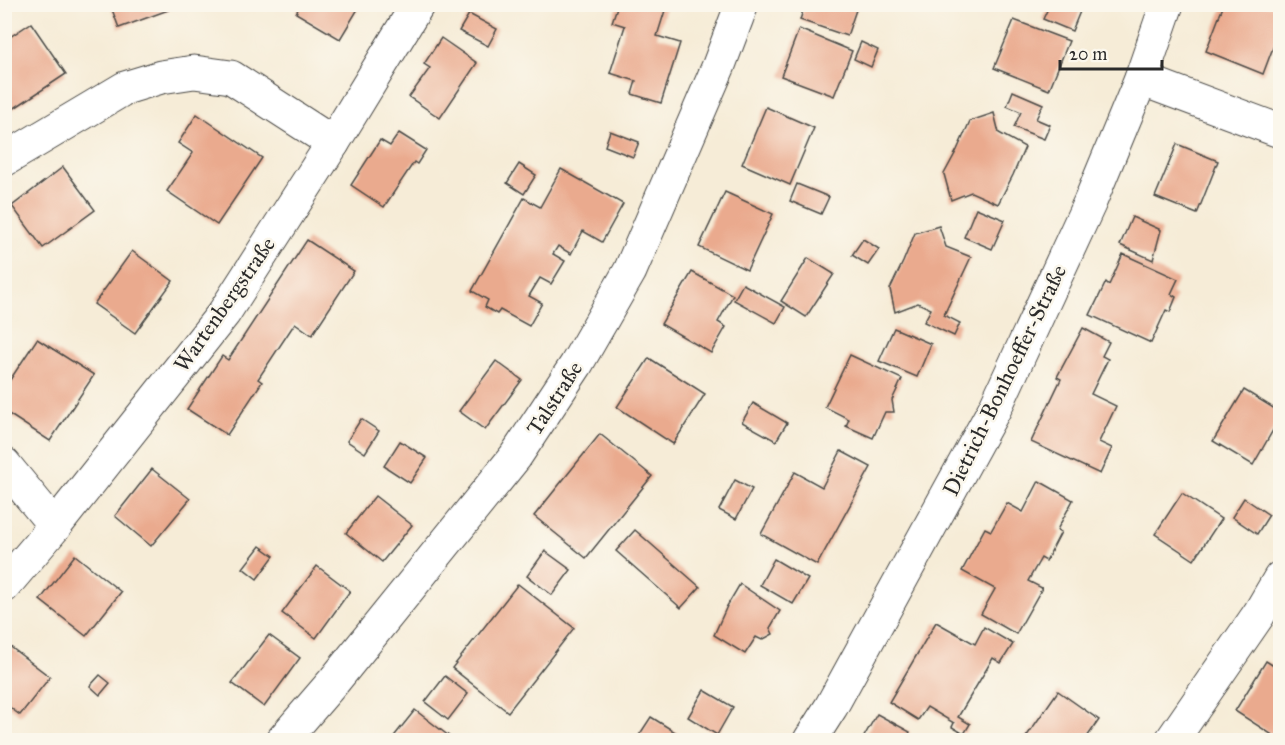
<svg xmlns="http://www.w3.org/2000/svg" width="1285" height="745" font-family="'IM FELL Great Primer',serif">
  <rect width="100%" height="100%" fill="#fbf7ec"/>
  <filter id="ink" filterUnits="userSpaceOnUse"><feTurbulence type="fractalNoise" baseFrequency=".0167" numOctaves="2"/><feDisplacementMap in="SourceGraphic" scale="12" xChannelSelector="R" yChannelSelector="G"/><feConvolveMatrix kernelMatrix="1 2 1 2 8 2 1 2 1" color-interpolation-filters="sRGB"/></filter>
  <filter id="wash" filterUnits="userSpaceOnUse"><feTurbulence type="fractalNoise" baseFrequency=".008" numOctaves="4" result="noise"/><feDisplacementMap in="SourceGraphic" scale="24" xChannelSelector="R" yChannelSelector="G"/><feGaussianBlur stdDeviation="1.35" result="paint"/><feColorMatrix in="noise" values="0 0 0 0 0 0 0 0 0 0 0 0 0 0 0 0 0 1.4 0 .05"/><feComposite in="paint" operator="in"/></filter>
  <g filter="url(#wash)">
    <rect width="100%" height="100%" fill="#f6ecd7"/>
    <g id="blocks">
      <g fill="#eaaa8e">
        <path d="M110,4H182V5L119,28Z"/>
        <path d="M301,4H361L340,39L296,13Z"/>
        <path d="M618,4H667L657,36L680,43L661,103L632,94L636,81L610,73L625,26L612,22Z"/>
        <path d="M805,4H858L847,36L800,20Z"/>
        <path d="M1050,4H1083L1072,31L1043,19Z"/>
        <path d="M1224,4L1280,6V29L1263,74L1206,51Z"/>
        <path d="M469,14L497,29L488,46L459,31Z"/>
        <path d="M1014,20L1069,41L1049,90L994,68Z"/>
        <path d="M31,23L66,74L4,115V41Z"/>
        <path d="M799,29L852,51L834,96L781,76Z"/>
        <path d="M441,38L477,63L440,118L409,97L430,68L424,64Z"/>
        <path d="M861,42L878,50L871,67L854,59Z"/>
        <path d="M1013,91L1043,104L1036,119L1050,125L1044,139L1014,127L1021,112L1007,106Z"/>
        <path d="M766,107L814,128L790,185L742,164Z"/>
        <path d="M994,113L999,133L1025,147L1013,175L998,204L971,192L951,200L944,174L957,150L970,121Z"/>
        <path d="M197,114L262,158L217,225L167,191L193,153L178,143Z"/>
        <path d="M610,131L639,142L633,157L605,146Z"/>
        <path d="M399,133L426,150L417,164L414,162L384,207L351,185L380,140L390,146Z"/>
        <path d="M1177,144L1218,161L1197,214L1155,197Z"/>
        <path d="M519,164L536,175L524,194L507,183Z"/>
        <path d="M63,167L95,210L43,248L12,206Z"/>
        <path d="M561,169L623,204L602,242L583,231L571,254L558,246L553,254L565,261L551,284L540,278L535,286L529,296L542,303L529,326L500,310L497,314L485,307L488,300L472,291L524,198L540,207Z"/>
        <path d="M797,184L829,197L821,214L790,201Z"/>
        <path d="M725,192L773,214L747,270L699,247Z"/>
        <path d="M976,208L1005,220L992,249L964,237Z"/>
        <path d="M1132,217L1161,230L1153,260L1120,245Z"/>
        <path d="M939,226L946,247L971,257L944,315L960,323L954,336L924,322L931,309L918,303L895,312L890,289L903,262L915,233Z"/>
        <path d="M863,239L879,249L868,265L852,255Z"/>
        <path d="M307,240L354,271L312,335L295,323L258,379L262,382L227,435L187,409L222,356L228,360Z"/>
        <path d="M132,251L173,281L135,333L94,304Z"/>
        <path d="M1123,254L1178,279L1171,294L1176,297L1170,312L1166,310L1151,343L1090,315L1106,282L1109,285Z"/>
        <path d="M808,258L834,274L806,317L781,301Z"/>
        <path d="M692,272L733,295L718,322L726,327L711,353L661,324Z"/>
        <path d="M743,284L785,307L776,323L734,300Z"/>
        <path d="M894,328L931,344L917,377L879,361Z"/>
        <path d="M1083,328L1109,342L1102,356L1108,359L1091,394L1116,406L1099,442L1112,448L1100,474L1031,442L1061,379L1057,377Z"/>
        <path d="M37,339L94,375L50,441L4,411V389Z"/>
        <path d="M850,355L902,379L892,400L894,412H885L873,438L846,426L849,419L825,407Z"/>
        <path d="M649,358L705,394L673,444L617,407Z"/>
        <path d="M496,361L522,380L485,430L459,411Z"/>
        <path d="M1244,390L1280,412V418L1253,465L1213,441Z"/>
        <path d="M753,403L787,423L776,441L742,422Z"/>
        <path d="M361,419L379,431L365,453L347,441Z"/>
        <path d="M600,434L652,476L586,558L534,516Z"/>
        <path d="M400,441L427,458L410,483L384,466Z"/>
        <path d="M841,451L871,467L817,565L761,534L795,472L822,487Z"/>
        <path d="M152,469L190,499L151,546L115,516Z"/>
        <path d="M735,480L752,489L736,519L719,510Z"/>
        <path d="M1039,481L1073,500L1057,530L1061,532L1046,561L1041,558L1028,581L1042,588L1016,634L981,614L995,589L962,571L985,528L991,531L1007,503L1023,512Z"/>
        <path d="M1182,493L1221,519L1194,560L1155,534Z"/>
        <path d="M375,496L412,525L382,562L346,533Z"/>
        <path d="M1244,498L1269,515L1257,534L1232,517Z"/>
        <path d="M635,530L700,587L681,608L616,551Z"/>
        <path d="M260,546L274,556L257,579L243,568Z"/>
        <path d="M545,551L571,570L552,595L527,576Z"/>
        <path d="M75,555L121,592L86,636L40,600Z"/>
        <path d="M774,559L808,579L793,604L760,585Z"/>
        <path d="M317,566L350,591L316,638L282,613Z"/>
        <path d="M518,584L574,628L508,712L452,668Z"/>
        <path d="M740,584L780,611L770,628L773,634L762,640L756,637L745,654L714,635L727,606Z"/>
        <path d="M936,622L975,644L984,627L1013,644L1001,663L993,658L958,717L970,724L964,734L952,727L954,723L927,707L918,720L889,702Z"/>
        <path d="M269,635L300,658L264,707L232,683Z"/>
        <path d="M4,642L50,677L20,715L4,703Z"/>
        <path d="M1266,661L1280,670V732L1277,738L1235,711Z"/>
        <path d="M100,675L110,683L100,695L90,686Z"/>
        <path d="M445,676L468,694L448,720L425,702Z"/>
        <path d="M704,690L733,707L717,735L688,717Z"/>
        <path d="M1058,691L1099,720L1085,740H1024Z"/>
        <path d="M415,710L454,740H391Z"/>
        <path d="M877,714L910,732L906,740H862Z"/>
        <path d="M651,717L688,740H636Z"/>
      </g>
    </g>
  </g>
  <g filter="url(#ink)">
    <use href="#blocks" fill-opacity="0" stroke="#494845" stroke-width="1.5"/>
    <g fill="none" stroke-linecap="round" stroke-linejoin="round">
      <g stroke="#494845" stroke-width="35">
        <g id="minor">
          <path d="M1141,79L1280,131"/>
          <path d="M4,160L125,88L161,77L194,72L231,77L333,143"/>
          <path d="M4,464L55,526"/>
          <path d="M4,586L55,526L224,313L333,143L418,4"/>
          <path d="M283,740L334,681L515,457L576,365L630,271L719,65L742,4"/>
          <path d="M810,740L831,707L995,408L1090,202L1141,79L1167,4"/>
          <path d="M1172,740L1259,614L1280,578"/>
        </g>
      </g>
      <use href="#minor" stroke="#fff" stroke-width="33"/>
    </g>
  </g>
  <g text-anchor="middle" stroke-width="5" stroke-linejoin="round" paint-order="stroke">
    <g font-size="22" fill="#2b2b2b" stroke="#fbf7ec">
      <text transform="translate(224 304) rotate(-55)" y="8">Wartenbergstraße</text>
      <text transform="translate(1004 380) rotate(-64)" y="8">Dietrich-Bonhoeffer-Straße</text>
      <text transform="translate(554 398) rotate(-57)" y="8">Talstraße</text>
    </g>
  </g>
  <rect width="1285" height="745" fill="none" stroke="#fbf7ec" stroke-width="24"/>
  <path d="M1060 60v9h102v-9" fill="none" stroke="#2b2b2b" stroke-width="3"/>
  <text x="1069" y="60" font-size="18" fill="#2b2b2b" stroke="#fbf7ec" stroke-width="4.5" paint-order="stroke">20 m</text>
</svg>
